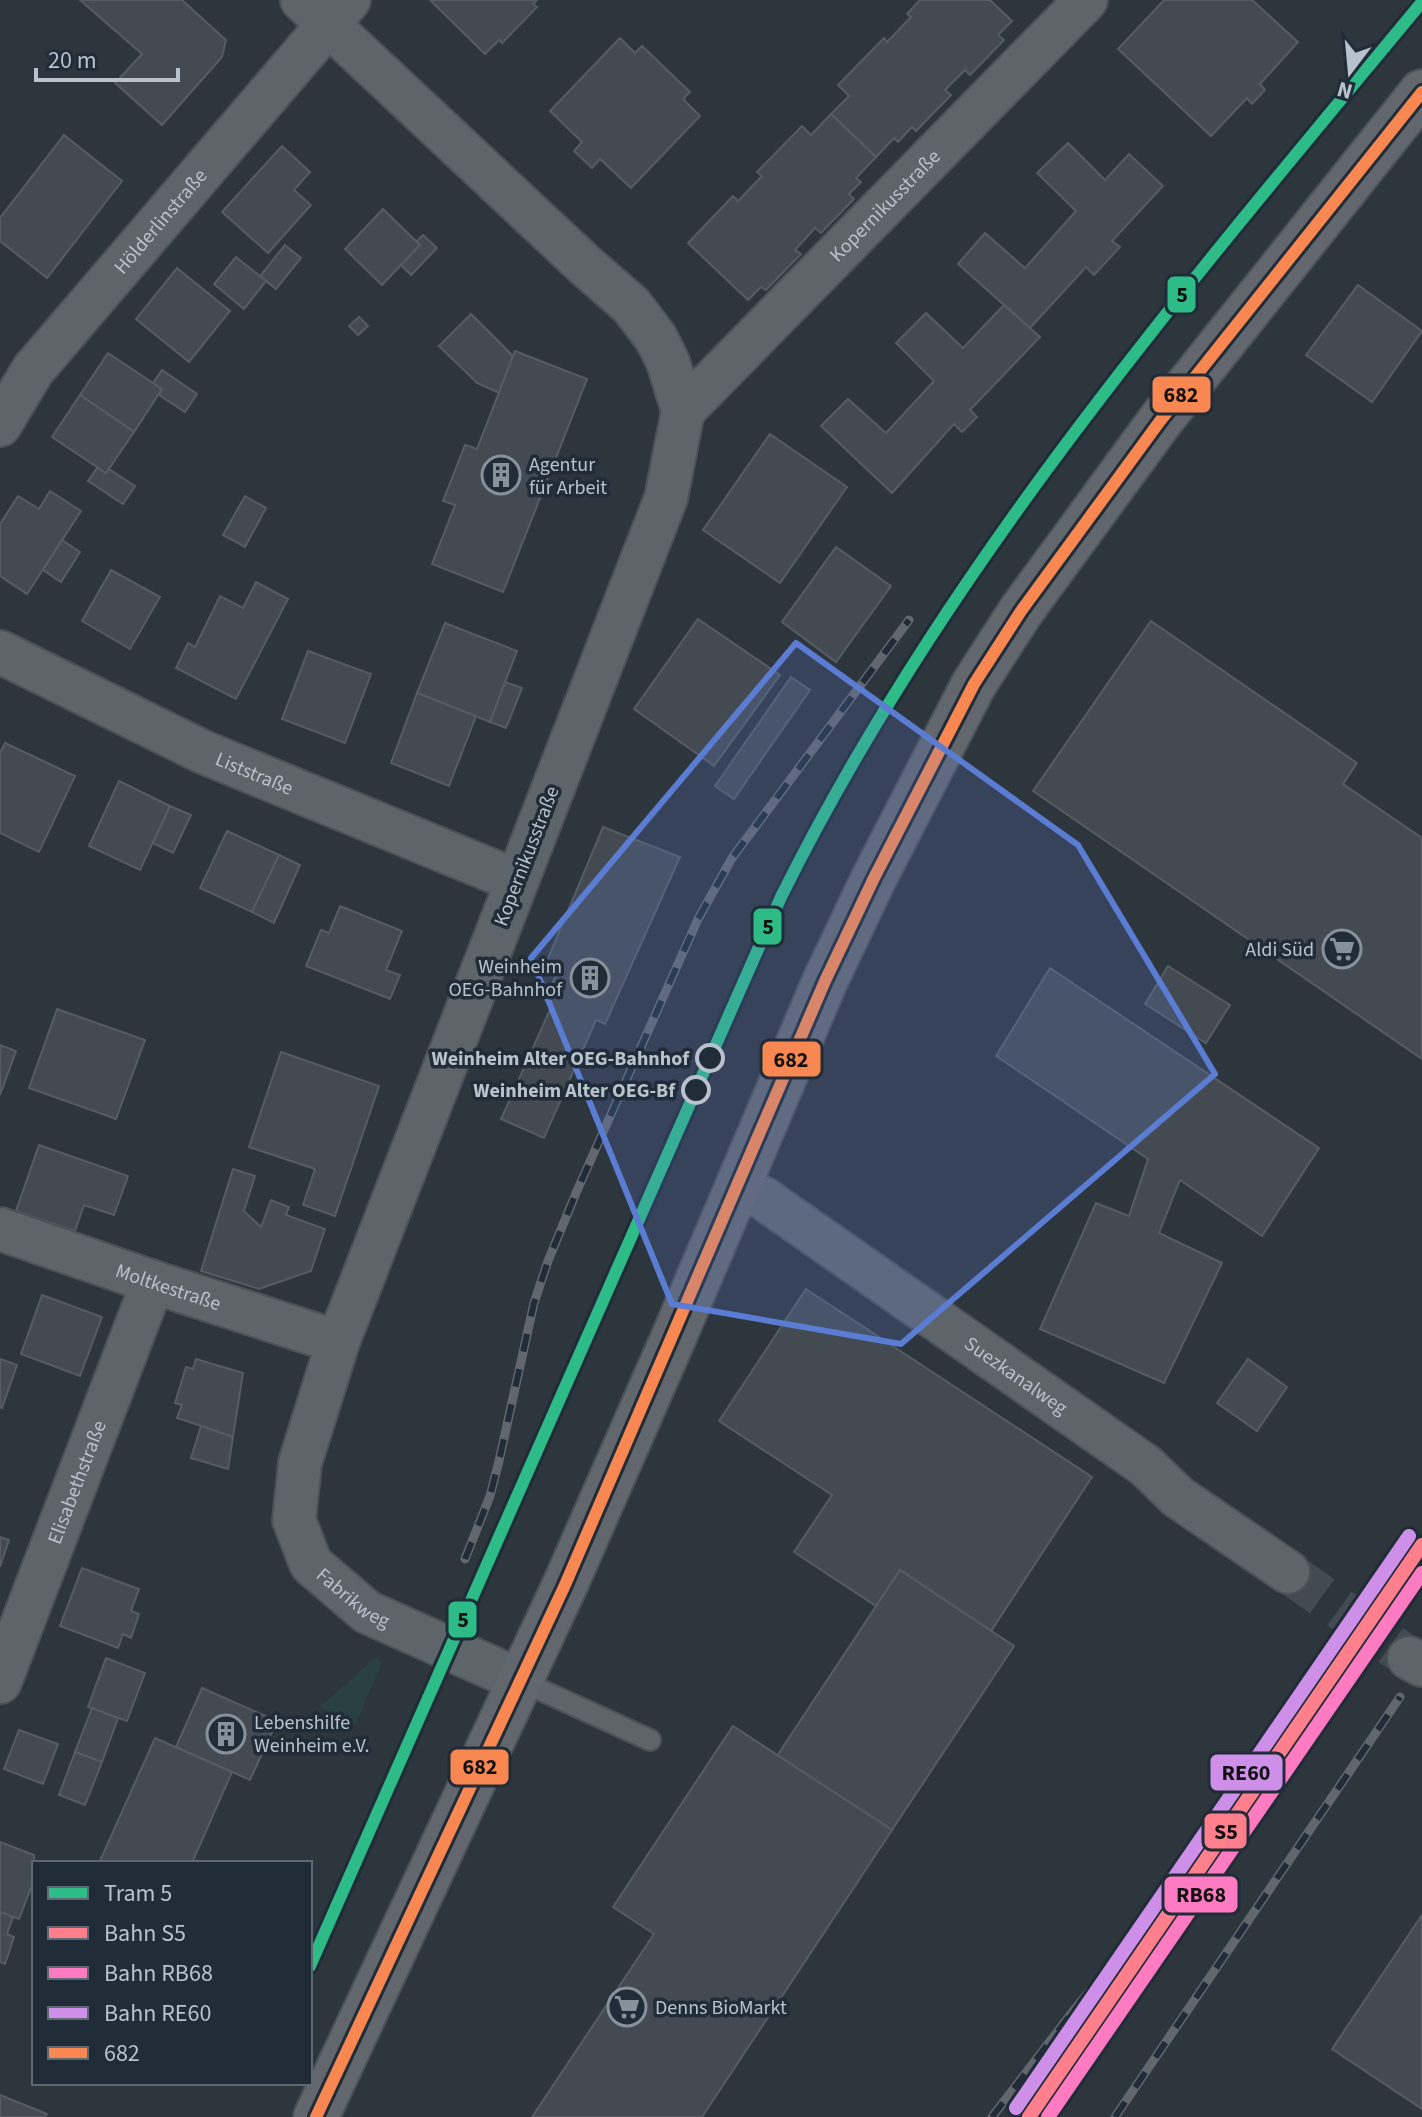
<svg xmlns="http://www.w3.org/2000/svg" width="1422" height="2117" font-family="'Source Sans 3',sans-serif">
  <rect width="100%" height="100%" fill="#2d353d"/>
  <path fill="#2a4143" d="M375,1658L382,1663L355,1725L320,1707Z"/>
  <g fill="#444a51" stroke="#555c64" stroke-width="2">
    <path d="M80,0H182L226,40L222,57L162,125L115,83L142,54Z"/>
    <path d="M430,0H537L533,4L537,7L502,43L499,40L485,54Z"/>
    <path d="M920,0H990L1012,21L998,35L1004,40L970,75L965,70L945,90L951,95L916,131L912,127L898,142L894,138L876,157L831,114L849,96L838,85L884,38L887,42L911,17L907,14Z"/>
    <path d="M1164,0H1252L1298,42L1260,84L1265,90L1252,104L1247,98L1211,136L1118,49Z"/>
    <path d="M620,38L635,53L642,46L690,92L683,99L700,116L631,188L600,159L592,168L574,151L582,142L550,111Z"/>
    <path d="M831,114L876,157L856,178L861,182L849,194L854,199L821,233L815,228L795,250L801,254L766,290L761,287L748,300L688,243L733,196L738,201L762,176L757,172L802,126L811,135Z"/>
    <path d="M64,135L122,181L47,278L0,241V218Z"/>
    <path d="M1068,143L1105,180L1129,154L1163,186L1112,241L1120,247L1094,275L1086,267L1030,328L958,264L985,233L1025,268L1076,211L1037,173Z"/>
    <path d="M282,146L310,172L294,190L311,205L268,253L222,212Z"/>
    <path d="M383,209L420,245L382,285L345,249Z"/>
    <path d="M423,235L437,248L411,275L401,265L420,245L417,241Z"/>
    <path d="M285,245L301,258L276,289L260,276Z"/>
    <path d="M236,257L266,281L244,309L214,284Z"/>
    <path d="M177,268L230,311L189,362L136,319Z"/>
    <path d="M1358,285L1422,331L1372,402L1306,355Z"/>
    <path d="M1004,305L1040,337L970,410L977,417L962,432L954,424L892,493L821,426L848,399L886,433L934,381L896,343L926,313L963,348Z"/>
    <path d="M471,314L513,356L499,393L477,383L439,346Z"/>
    <path d="M359,317L368,326L358,335L349,326Z"/>
    <path d="M515,351L587,379L503,592L432,564L455,505L443,501L465,445L477,449Z"/>
    <path d="M108,353L162,389L134,432L80,395Z"/>
    <path d="M162,370L197,394L185,412L159,395L162,389L153,383Z"/>
    <path d="M80,395L134,432L106,473L52,437Z"/>
    <path d="M770,434L847,487L780,583L703,530Z"/>
    <path d="M97,468L106,473L109,469L135,486L123,504L88,481Z"/>
    <path d="M50,491L81,511L27,594L0,576V524L18,496L39,509Z"/>
    <path d="M245,496L266,508L245,547L223,535Z"/>
    <path d="M62,540L80,552L61,582L43,570Z"/>
    <path d="M836,547L891,586L836,662L782,622Z"/>
    <path d="M111,570L160,597L130,649L82,621Z"/>
    <path d="M256,582L288,599L236,699L176,668L188,643L195,647L220,596L243,608Z"/>
    <path d="M698,619L780,675L714,766L634,709Z"/>
    <path d="M1151,621L1357,763L1343,784L1422,838V1059L1033,791Z"/>
    <path d="M445,623L517,651L490,722L417,693Z"/>
    <path d="M308,651L371,674L345,743L282,719Z"/>
    <path d="M791,677L810,690L734,799L715,786Z"/>
    <path d="M505,682L522,688L506,728L490,722Z"/>
    <path d="M417,693L476,716L449,786L391,763Z"/>
    <path d="M5,743L75,776L39,852L0,833V753Z"/>
    <path d="M119,781L170,806L140,870L89,846Z"/>
    <path d="M170,806L191,815L173,853L153,843Z"/>
    <path d="M603,827L680,857L605,1024L596,1020L544,1138L501,1119L553,1003L545,1000L560,966L547,961Z"/>
    <path d="M227,831L279,855L252,912L200,888Z"/>
    <path d="M279,855L300,865L274,923L252,912Z"/>
    <path d="M340,906L402,931L386,970L400,975L390,999L306,966L321,930L329,933Z"/>
    <path d="M1168,966L1230,1005L1206,1043L1145,1004Z"/>
    <path d="M1050,968L1319,1148L1262,1236L1180,1180L1159,1233L1222,1263L1164,1383L1040,1329L1096,1203L1129,1216L1148,1159L996,1056Z"/>
    <path d="M57,1009L145,1040L116,1119L29,1088Z"/>
    <path d="M0,1045L16,1051L0,1095Z"/>
    <path d="M281,1052L379,1086L335,1216L303,1205L315,1169L249,1147Z"/>
    <path d="M39,1145L128,1176L114,1215L84,1205L75,1231L16,1211Z"/>
    <path d="M233,1169L255,1176L244,1211L261,1227L271,1200L289,1207L286,1215L325,1229L311,1271L259,1289L201,1271Z"/>
    <path d="M806,1289L1092,1477L991,1631L900,1570L876,1606L794,1552L832,1495L719,1421Z"/>
    <path d="M42,1295L102,1317L80,1376L21,1354Z"/>
    <path d="M0,1359L17,1365L2,1408L0,1407Z"/>
    <path d="M196,1359L243,1373L233,1437L177,1418L182,1405L175,1403L186,1367L193,1369Z"/>
    <path d="M1248,1359L1287,1387L1257,1431L1217,1403Z"/>
    <path d="M201,1426L233,1437L228,1469L191,1458Z"/>
    <path d="M0,1537L9,1540L0,1567Z"/>
    <path d="M82,1568L139,1589L131,1611L139,1614L131,1638L123,1634L118,1648L60,1626Z"/>
    <path d="M900,1570L1014,1646L892,1830L777,1756Z"/>
    <path d="M106,1658L145,1673L127,1721L88,1707Z"/>
    <path d="M202,1688L277,1721L250,1780L176,1747Z"/>
    <path d="M92,1708L118,1718L102,1762L75,1752Z"/>
    <path d="M733,1726L892,1830L702,2117H532L654,1934L613,1907Z"/>
    <path d="M19,1730L58,1744L43,1784L4,1769Z"/>
    <path d="M155,1738L232,1772L192,1863H99Z"/>
    <path d="M75,1752L102,1762L85,1805L59,1795Z"/>
    <path d="M0,1842L34,1855V1880L19,1919L0,1912Z"/>
    <path d="M0,1912L13,1917L7,1934L14,1937L5,1964L0,1962Z"/>
    <path d="M1422,1915V2109L1332,2049Z"/>
    <path d="M0,2095L47,2114L45,2117H0Z"/>
  </g>
  <g fill="none" stroke-linecap="round" stroke-linejoin="round">
    <path stroke="#424a52" stroke-width="42" stroke-dasharray="42 21" stroke-linecap="butt" d="M1288,1572L1409,1658"/>
    <g stroke="#4b5157" stroke-width="24">
      <path id="service" d="M521,1681L650,1740"/>
    </g>
    <g stroke="#4b5157" stroke-width="46">
      <g id="minor">
        <path id="s1" d="M302,0L586,266L631,305L656,338L668,362L683,411L666,498L338,1342L300,1463L294,1520L311,1564L367,1612L521,1681"/>
        <path id="s2" d="M683,411L1086,0"/>
        <path id="s3" d="M0,425L33,370L349,0"/>
        <path id="s4" d="M0,652L203,752L517,881"/>
        <path id="s5" d="M738,1188L763,1198L780,1210L1146,1466L1178,1497L1288,1572"/>
        <path id="s6" d="M0,1229L153,1282L338,1342"/>
        <path d="M1409,1658L1422,1665"/>
        <path id="s7" d="M0,1682L153,1282"/>
      </g>
    </g>
    <g stroke="#4b5157" stroke-width="48">
      <path id="secondary" d="M316,2117L565,1585L673,1339L825,981L874,878L974,684L1021,611L1160,421L1422,92"/>
    </g>
    <use href="#service" stroke="#5d646a" stroke-width="20"/>
    <use href="#minor" stroke="#5d646a" stroke-width="42"/>
    <use href="#secondary" stroke="#62676e" stroke-width="44"/>
    <g stroke="#62676e" stroke-width="9">
      <g id="rail">
        <path d="M465,1559L490,1496L499,1461L534,1303L548,1261L576,1193L698,919L732,858L909,620"/>
        <path d="M992,2117L1074,2010L1230,1817L1325,1687"/>
        <path d="M1115,2117L1400,1697"/>
      </g>
    </g>
    <use href="#rail" stroke="#202c38" stroke-width="6" stroke-dasharray="18" stroke-linecap="butt"/>
    <g stroke="#202c38" stroke-width="18">
      <path id="bus-1" d="M316,2117L565,1585L825,981L874,878L974,684L1021,611L1160,421L1422,92"/>
    </g>
    <use href="#bus-1" stroke="#f88751" stroke-width="12"/>
    <g stroke="#202c38" stroke-width="20">
      <path id="rail-1" d="M1029,2117L1422,1545"/>
    </g>
    <g stroke="#202c38" stroke-width="20">
      <path id="rail-2" d="M1048,2117L1422,1573"/>
    </g>
    <g stroke="#202c38" stroke-width="20">
      <path id="rail-3" d="M1016,2108L1409,1536"/>
    </g>
    <use href="#rail-1" stroke="#ff808c" stroke-width="14"/>
    <use href="#rail-2" stroke="#fe7ac1" stroke-width="14"/>
    <use href="#rail-3" stroke="#ce8fe9" stroke-width="14"/>
    <g stroke="#202c38" stroke-width="18">
      <path id="tram-1" d="M310,1966L781,897C945,566 1188,285 1422,2"/>
    </g>
    <use href="#tram-1" stroke="#2dbb87" stroke-width="12"/>
  </g>
  <path fill="#5b7cd3" fill-opacity="0.2" stroke="#5b7cd3" stroke-width="6" stroke-linejoin="round" d="M796,643L1078,845L1215,1074L901,1344L672,1304L531,958Z"/>
  <defs>
    <g id="building-ring" transform="scale(2)"><circle r="9.5" fill="#202c38" stroke="#87919a" stroke-width="1.5"/><path d="M-4-6H4V6H1V3H-1V6H-4ZM-2.5-4.3h1.7v1.8h-1.7ZM.8-4.3h1.7v1.8H.8ZM-2.5-1h1.7V.8h-1.7ZM.8-1h1.7V.8H.8Z" fill="#87919a"/></g>
    <g id="supermarket-ring" transform="scale(2)"><circle r="9.5" fill="#202c38" stroke="#87919a" stroke-width="1.5"/><path d="M-6-5.5h2.5l.6 2H6L4.5 2H-2.5L-4.4-4H-6ZM-1.5 3.2a1.3 1.3 0 1 0 .1 0ZM3 3.2a1.3 1.3 0 1 0 .1 0Z" fill="#87919a"/></g>
  </defs>
  <g fill-rule="evenodd">
    <use href="#building-ring" x="501" y="475"/>
    <use href="#supermarket-ring" x="1342" y="949"/>
    <use href="#building-ring" x="590" y="978"/>
    <use href="#building-ring" x="226" y="1734"/>
    <use href="#supermarket-ring" x="627" y="2007"/>
  </g>
  <g fill="#202c38" stroke="#b8c2cc" stroke-width="4">
    <circle cx="710" cy="1058" r="13"/>
    <circle cx="696" cy="1090" r="13"/>
  </g>
  <g text-anchor="middle" stroke-width="7" stroke-linejoin="round" paint-order="stroke">
    <g font-size="20" fill="#b8c2cc" stroke="#202c38">
      <text dy="7" stroke="none"><textPath href="#s2" startOffset="288">Kopernikusstraße</textPath></text>
      <text dy="7" stroke="none"><textPath href="#s3" startOffset="260">Hölderlinstraße</textPath></text>
      <text dy="7" stroke="none"><textPath href="#s4" startOffset="282">Liststraße</textPath></text>
      <text transform="translate(526 856) rotate(-69)" y="7">Kopernikusstraße</text>
      <text dy="7" stroke="none"><textPath href="#s6" startOffset="178">Moltkestraße</textPath></text>
      <text dy="7" stroke="none"><textPath href="#s5" startOffset="336">Suezkanalweg</textPath></text>
      <text dy="7" stroke="none"><textPath href="#s7" startOffset="214">Elisabethstraße</textPath></text>
      <text dy="7" stroke="none"><textPath href="#s1" startOffset="1848">Fabrikweg</textPath></text>
    </g>
    <g font-size="20" fill="#b8c2cc" stroke="#202c38" text-anchor="start">
      <text x="529" y="471">Agentur<tspan x="529" dy="23">für Arbeit</tspan></text>
      <text x="1314" y="956" text-anchor="end">Aldi Süd</text>
      <text x="562" y="973" text-anchor="end">Weinheim<tspan x="562" dy="23">OEG-Bahnhof</tspan></text>
      <text x="254" y="1729">Lebenshilfe<tspan x="254" dy="23">Weinheim e.V.</tspan></text>
      <text x="655" y="2014">Denns BioMarkt</text>
    </g>
    <g font-size="20" font-weight="bold" fill="#b8c2cc" stroke="#202c38" text-anchor="end">
      <text x="689" y="1065">Weinheim Alter OEG-Bahnhof</text>
      <text x="675" y="1097">Weinheim Alter OEG-Bf</text>
    </g>
  </g>
  <g stroke="#202c38" stroke-width="3">
    <rect x="1166" y="275" width="31" height="39" rx="8" fill="#2dbb87"/>
    <rect x="1151" y="375" width="61" height="39" rx="8" fill="#f88751"/>
    <rect x="752" y="907" width="31" height="39" rx="8" fill="#2dbb87"/>
    <rect x="761" y="1040" width="61" height="38" rx="8" fill="#f88751"/>
    <rect x="447" y="1600" width="31" height="39" rx="8" fill="#2dbb87"/>
    <rect x="449" y="1748" width="61" height="38" rx="8" fill="#f88751"/>
    <rect x="1209" y="1753" width="75" height="39" rx="8" fill="#ce8fe9"/>
    <rect x="1203" y="1812" width="45" height="38" rx="8" fill="#ff808c"/>
    <rect x="1163" y="1875" width="76" height="39" rx="8" fill="#fe7ac1"/>
  </g>
  <g font-size="22" text-anchor="middle" font-weight="bold" fill="#111">
    <text x="1182" y="302">5</text>
    <text x="1181" y="402">682</text>
    <text x="768" y="934">5</text>
    <text x="791" y="1067">682</text>
    <text x="463" y="1627">5</text>
    <text x="480" y="1774">682</text>
    <text x="1246" y="1780">RE60</text>
    <text x="1226" y="1839">S5</text>
    <text x="1201" y="1902">RB68</text>
  </g>
  <rect x="32" y="1861" width="280" height="224" fill="#202c38" stroke="#5d6873" stroke-width="2"/>
  <rect x="48" y="1887" width="40" height="12" fill="#2dbb87" stroke="#5d6873" stroke-width="2"/>
  <text x="104" y="1901" font-size="24" fill="#b8c2cc">Tram 5</text>
  <rect x="48" y="1927" width="40" height="12" fill="#ff808c" stroke="#5d6873" stroke-width="2"/>
  <text x="104" y="1941" font-size="24" fill="#b8c2cc">Bahn S5</text>
  <rect x="48" y="1967" width="40" height="12" fill="#fe7ac1" stroke="#5d6873" stroke-width="2"/>
  <text x="104" y="1981" font-size="24" fill="#b8c2cc">Bahn RB68</text>
  <rect x="48" y="2007" width="40" height="12" fill="#ce8fe9" stroke="#5d6873" stroke-width="2"/>
  <text x="104" y="2021" font-size="24" fill="#b8c2cc">Bahn RE60</text>
  <rect x="48" y="2047" width="40" height="12" fill="#f88751" stroke="#5d6873" stroke-width="2"/>
  <text x="104" y="2061" font-size="24" fill="#b8c2cc">682</text>
  <g transform="translate(1350 72) rotate(196)" stroke="#202c38" stroke-width="6" paint-order="stroke">
  <path d="M0-6L14 30L0 20L-14 30Z" fill="#b8c2cc"/>
  <text y="-12" font-size="22" font-weight="bold" text-anchor="middle" fill="#b8c2cc">N</text>
  </g>
  <path d="M36 68v12h142v-12" fill="none" stroke="#b8c2cc" stroke-width="4"/>
  <text x="48" y="68" font-size="24" fill="#b8c2cc" stroke="#202c38" stroke-width="6" paint-order="stroke">20 m</text>
</svg>
